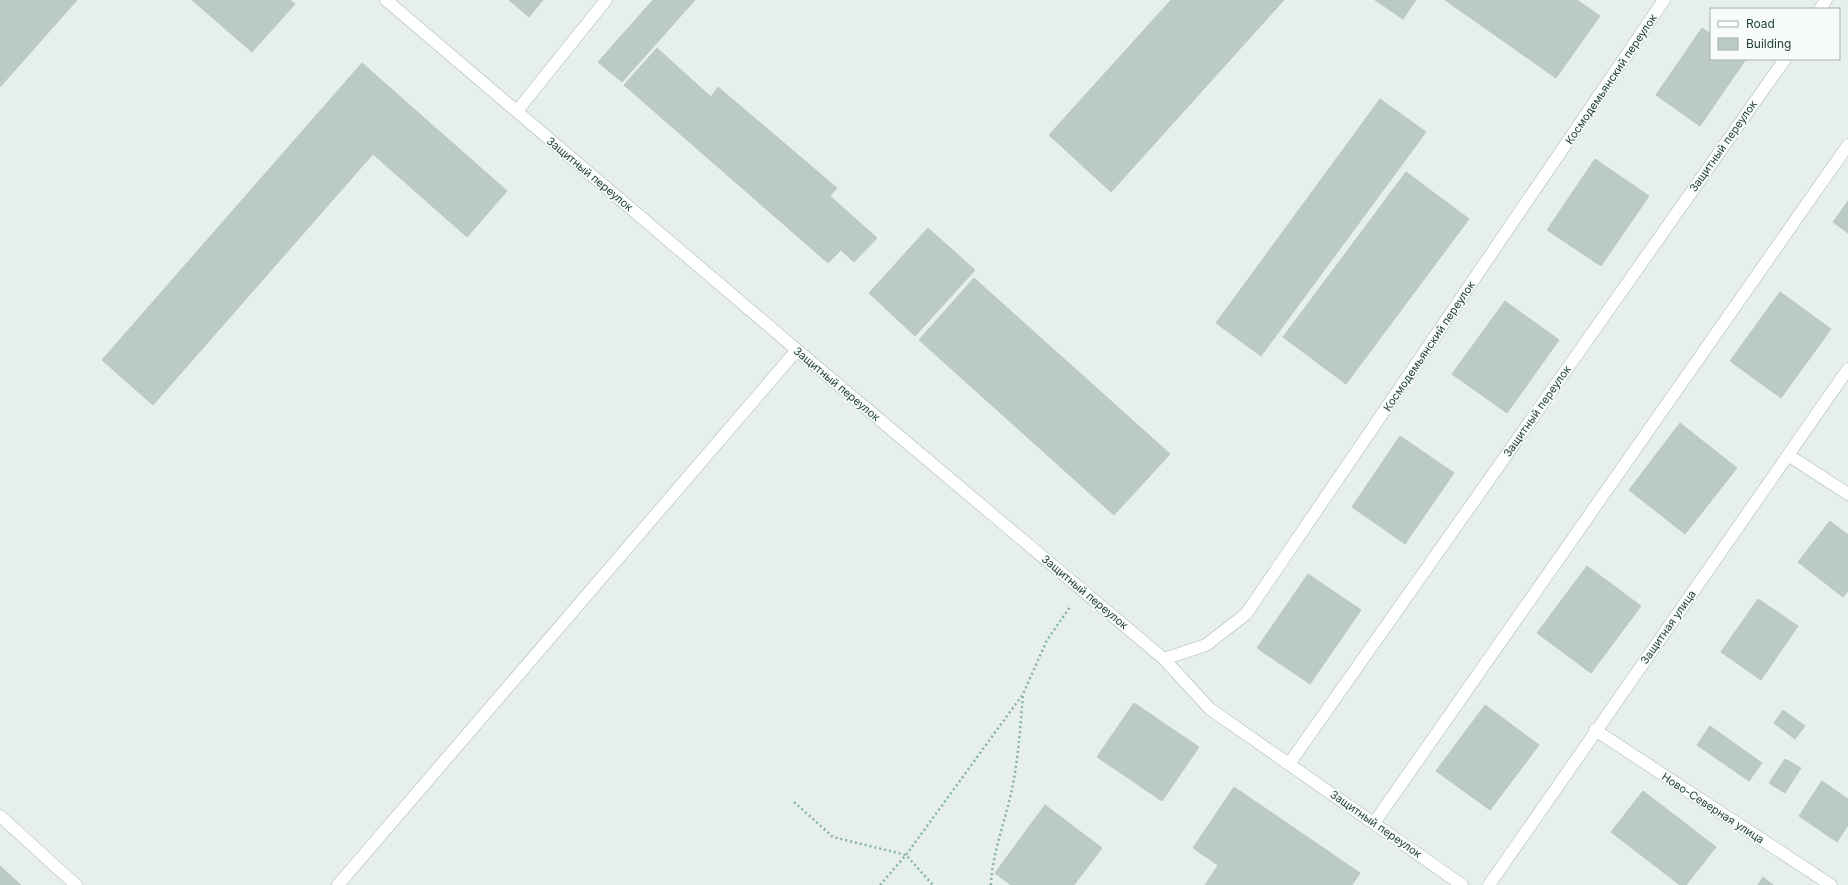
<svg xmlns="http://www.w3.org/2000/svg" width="1848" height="885" font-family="Inter,sans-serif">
  <rect width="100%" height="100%" fill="#e6efeb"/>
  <g fill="#bbcac4" stroke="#b8c9c2">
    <path d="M0,0H77L0,87Z"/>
    <path d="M192,0H290L295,4L252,52Z"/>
    <path d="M509,0H543L529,17Z"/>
    <path d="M653,0H695L622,82L598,62Z"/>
    <path d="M1171,0H1284L1111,192L1049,135Z"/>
    <path d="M1375,0H1416L1403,19Z"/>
    <path d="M1445,0H1577L1600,16L1556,78Z"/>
    <path d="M1702,28L1711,34V59H1746L1700,126L1656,95Z"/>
    <path d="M657,48L711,97L718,87L837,188L830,196L877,238L854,262L841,250L828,263L624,85Z"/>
    <path d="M362,63L507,191L467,237L373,154L153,405L102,360Z"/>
    <path d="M1380,99L1426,132L1261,356L1216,323Z"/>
    <path d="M1595,159L1649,196L1601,266L1547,230Z"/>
    <path d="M1406,172L1469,219L1346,384L1283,337Z"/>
    <path d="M1848,201V233L1833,222Z"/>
    <path d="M928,228L975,270L915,336L869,293Z"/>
    <path d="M974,278L1170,454L1114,515L919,340Z"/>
    <path d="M1780,292L1831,329L1781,398L1730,361Z"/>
    <path d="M1505,301L1559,340L1507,413L1452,374Z"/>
    <path d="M1680,423L1737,468L1685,534L1629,490Z"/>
    <path d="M1400,436L1454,473L1405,544L1352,507Z"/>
    <path d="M1830,521L1848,535V591L1843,597L1798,562Z"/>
    <path d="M1587,566L1641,606L1591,673L1537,633Z"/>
    <path d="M1308,574L1361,610L1310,684L1257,648Z"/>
    <path d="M1758,599L1798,626L1761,680L1721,652Z"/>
    <path d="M1134,703L1199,747L1162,801L1097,757Z"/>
    <path d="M1485,705L1539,745L1490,810L1436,771Z"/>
    <path d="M1783,710L1805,726L1795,739L1774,723Z"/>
    <path d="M1710,726L1762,763L1749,781L1697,745Z"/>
    <path d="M1785,759L1801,768L1785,793L1769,783Z"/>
    <path d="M1822,781L1848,799V825L1837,842L1799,816Z"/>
    <path d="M1234,787L1360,873L1352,885H1205L1218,865L1193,848Z"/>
    <path d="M1643,791L1716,847L1686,885H1680L1611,832Z"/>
    <path d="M1045,805L1102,848L1074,885H1011L995,873Z"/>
    <path d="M0,866L21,885H0Z"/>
    <path d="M1763,877L1773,885H1758Z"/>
  </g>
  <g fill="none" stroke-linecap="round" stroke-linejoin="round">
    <g stroke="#a8b8b2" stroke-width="13">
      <g id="minor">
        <path d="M386,0L797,350L1164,659L1210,709L1462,885"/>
        <path d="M1820,9L1826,0"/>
        <path d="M517,111L606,0"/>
        <path d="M1788,455L1848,494"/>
        <path d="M1164,659L1206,645L1246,614L1664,0"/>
        <path d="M1595,730L1831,885"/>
        <path d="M1289,764L1785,59"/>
        <path d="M0,816L76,885"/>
        <path d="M1374,823L1848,145"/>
        <path d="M338,885L797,350"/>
        <path d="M1489,885L1848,369"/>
      </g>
    </g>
    <g stroke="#86b3a5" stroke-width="2.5" stroke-dasharray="2 3" stroke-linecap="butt">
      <path d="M794,802L833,837L906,855L933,885"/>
      <path d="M880,885L906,855L1023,694L1047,640L1070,607"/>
      <path d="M991,885C992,856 1003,827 1010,798C1018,764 1020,730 1023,695"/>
    </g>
    <use href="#minor" stroke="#fff" stroke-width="12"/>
  </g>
  <g text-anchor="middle" stroke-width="3.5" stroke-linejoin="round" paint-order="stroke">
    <g font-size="11" fill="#24423a" stroke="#f7fbf9">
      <text transform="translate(1611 79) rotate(-56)" y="4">Космодемьянский переулок</text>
      <text transform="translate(1723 146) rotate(-55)" y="4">Защитный переулок</text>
      <text transform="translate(590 174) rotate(40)" y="4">Защитный переулок</text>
      <text transform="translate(1429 346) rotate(-56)" y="4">Космодемьянский переулок</text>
      <text transform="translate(837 384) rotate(40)" y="4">Защитный переулок</text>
      <text transform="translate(1537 411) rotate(-55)" y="4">Защитный переулок</text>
      <text transform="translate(1085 592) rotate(40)" y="4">Защитный переулок</text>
      <text transform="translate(1668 627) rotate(-55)" y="4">Защитная улица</text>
      <text transform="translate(1713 808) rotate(33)" y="4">Ново-Северная улица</text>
      <text transform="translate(1376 824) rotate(35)" y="4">Защитный переулок</text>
    </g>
  </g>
  <rect x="1710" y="8" width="130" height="52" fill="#f7fbf9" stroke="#a3b1ad"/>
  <rect x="1718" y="21" width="20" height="6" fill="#ffffff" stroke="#a3b1ad"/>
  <text x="1746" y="28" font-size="12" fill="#24423a">Road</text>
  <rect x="1718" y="38" width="20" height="12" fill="#bbcac4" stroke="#a3b1ad"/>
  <text x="1746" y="48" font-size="12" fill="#24423a">Building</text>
</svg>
